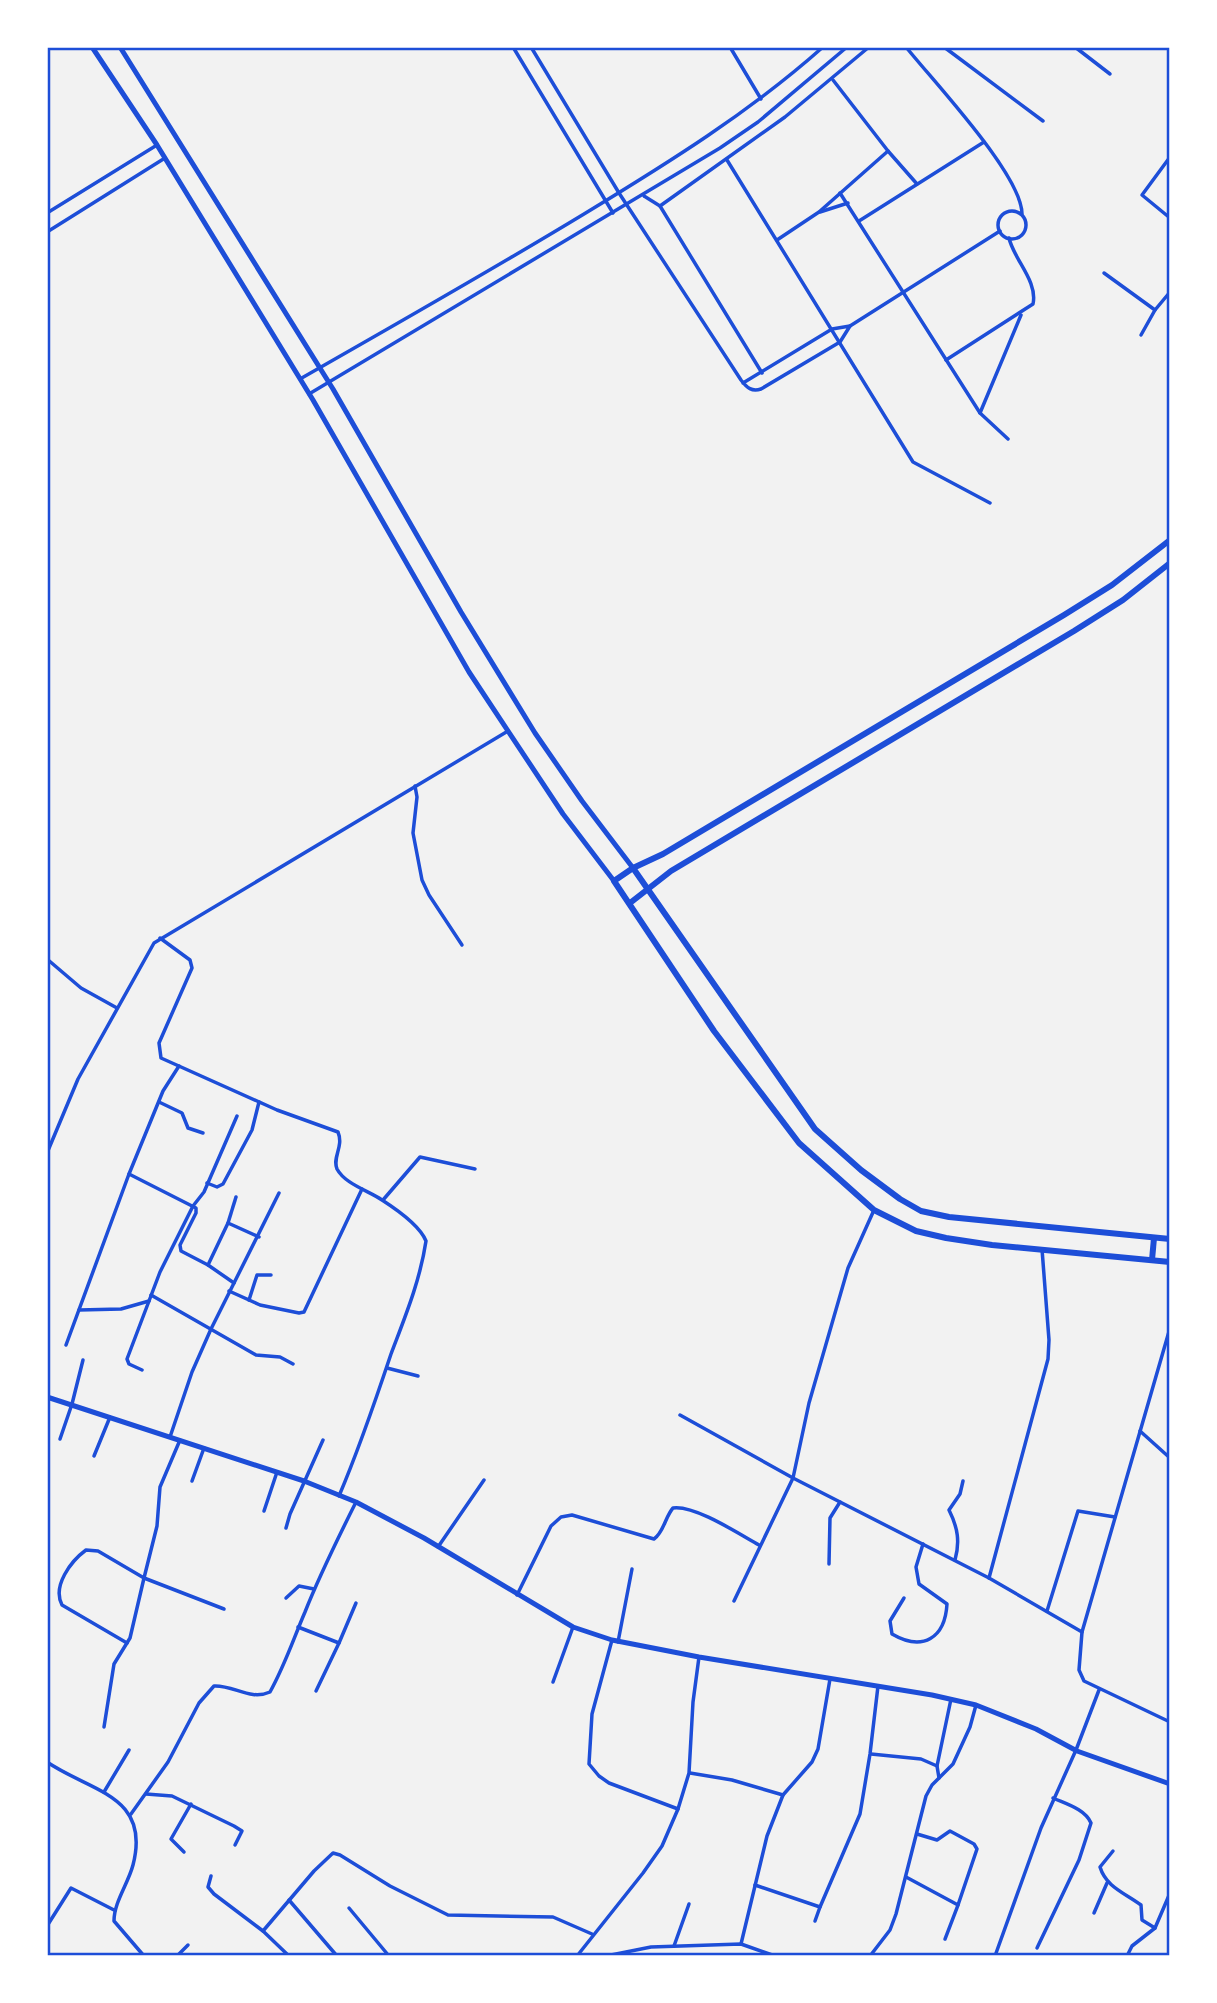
<svg xmlns="http://www.w3.org/2000/svg" width="1217" height="2003" font-family="'Roboto Condensed',sans-serif">
  <rect width="100%" height="100%" fill="#f2f2f2"/>
  <g fill="none" stroke-linecap="round" stroke-linejoin="round">
    <g stroke="#1d4ed8" stroke-width="3.5">
      <path d="M513,47L613,213"/>
      <path d="M531,47L619,193L741,380C747,388 752,392 761,389L840,342L850,326L832,329L743,383"/>
      <path d="M730,47L761,99"/>
      <path d="M906,47C933,81 1022,175 1022,214"/>
      <path d="M944,47L1043,121"/>
      <path d="M1075,47L1110,74"/>
      <path d="M833,80L888,151L917,184"/>
      <path d="M1170,157L1142,195L1170,218"/>
      <path d="M727,160L913,462L990,503"/>
      <path d="M840,193L980,413L1008,439"/>
      <path d="M644,196L660,206"/>
      <circle cx="1012" cy="225" r="14"/>
      <path d="M820,212L848,203"/>
      <path d="M47,213L157,145"/>
      <path d="M859,221L984,142"/>
      <path d="M47,232L165,158"/>
      <path d="M777,240L819,212L888,151"/>
      <path d="M1104,273L1155,310"/>
      <path d="M850,326L1000,231"/>
      <path d="M1141,335L1155,310L1170,292"/>
      <path d="M946,360L1033,304C1038,281 1014,260 1009,238"/>
      <path d="M762,373L660,206L785,117L869,47"/>
      <path d="M300,379C395,325 490,271 584,214C668,163 750,112 823,47"/>
      <path d="M309,394L720,148L758,122L847,47"/>
      <path d="M980,413L1021,315"/>
      <path d="M415,786L417,797L413,833L422,880L429,895L462,945"/>
      <path d="M160,938L190,960L192,968L159,1043L161,1058L277,1110L338,1132C344,1147 332,1157 337,1169C345,1184 369,1191 382,1200C396,1209 420,1226 426,1241C420,1281 405,1317 391,1354C375,1402 359,1449 339,1496"/>
      <path d="M47,959L81,988L117,1008"/>
      <path d="M159,1102L182,1113L188,1128L203,1133"/>
      <path d="M47,1153L78,1079L154,943L508,731"/>
      <path d="M129,1174L196,1208V1213L180,1245L181,1251L208,1265L234,1283"/>
      <path d="M207,1183L217,1187L223,1184L252,1130L259,1102"/>
      <path d="M383,1200L420,1157L475,1169"/>
      <path d="M228,1223L236,1197"/>
      <path d="M208,1265L228,1223L259,1237"/>
      <path d="M229,1291L260,1305L299,1313L304,1312L362,1189"/>
      <path d="M151,1295L256,1355L280,1357L293,1364"/>
      <path d="M249,1300L257,1275H271"/>
      <path d="M79,1310L121,1309L149,1301"/>
      <path d="M1170,1328L1082,1632L1079,1670L1084,1681L1170,1722"/>
      <path d="M66,1345L129,1174L163,1091L179,1066"/>
      <path d="M387,1368L418,1376"/>
      <path d="M142,1370L129,1364L127,1359L160,1272L193,1206L204,1192L237,1116"/>
      <path d="M680,1415L793,1478L989,1578L1082,1632"/>
      <path d="M1140,1431L1170,1458"/>
      <path d="M170,1437L192,1372L211,1329L279,1193"/>
      <path d="M60,1439L72,1404L83,1360"/>
      <path d="M94,1456L110,1417"/>
      <path d="M192,1481L204,1448"/>
      <path d="M264,1511L277,1472"/>
      <path d="M286,1528L290,1514L323,1440"/>
      <path d="M438,1547L484,1480"/>
      <path d="M955,1560C960,1542 958,1528 949,1510L960,1494L963,1481"/>
      <path d="M829,1564L830,1518L840,1502"/>
      <path d="M989,1578L1048,1359L1049,1340L1042,1249"/>
      <path d="M517,1595L551,1526L561,1517L572,1515L654,1539C664,1532 665,1517 673,1508C695,1505 739,1534 759,1545"/>
      <path d="M286,1598L299,1586L314,1589"/>
      <path d="M904,1598L890,1621L892,1634C923,1652 945,1638 947,1604L919,1584L916,1567L923,1544"/>
      <path d="M734,1601L793,1478L809,1403L848,1268L874,1210"/>
      <path d="M1047,1611L1078,1511L1115,1517"/>
      <path d="M298,1627L339,1643L356,1603"/>
      <path d="M612,1640L592,1714L589,1764L599,1776L609,1783L678,1809"/>
      <path d="M618,1642L632,1569"/>
      <path d="M127,1643L62,1605C52,1586 71,1561 86,1550L98,1551L144,1578L157,1526L160,1487L180,1440"/>
      <path d="M553,1682L573,1627"/>
      <path d="M316,1691L339,1643"/>
      <path d="M104,1727L114,1664L130,1638L144,1578L224,1609"/>
      <path d="M871,1754L921,1759L937,1766"/>
      <path d="M47,1762C91,1792 151,1795 133,1865C128,1884 114,1902 114,1921L144,1956"/>
      <path d="M690,1773L732,1780L783,1795"/>
      <path d="M939,1778L937,1766L951,1699"/>
      <path d="M104,1792L129,1750"/>
      <path d="M146,1794L172,1796L234,1826L242,1831L235,1845"/>
      <path d="M131,1814L168,1762L199,1703L214,1686C234,1685 250,1701 270,1692C285,1665 293,1640 305,1612C320,1574 338,1538 356,1502"/>
      <path d="M1113,1851L1100,1867C1106,1887 1125,1893 1141,1905L1142,1920L1155,1928"/>
      <path d="M184,1852L171,1839L191,1804"/>
      <path d="M211,1876L208,1887L214,1894L263,1931L289,1956"/>
      <path d="M906,1877L958,1905L977,1849L974,1844L950,1831L937,1840L917,1834"/>
      <path d="M755,1885L820,1907L860,1814L870,1754L878,1686"/>
      <path d="M289,1900L337,1956"/>
      <path d="M349,1908L389,1956"/>
      <path d="M1094,1913L1107,1883"/>
      <path d="M815,1921L820,1907"/>
      <path d="M47,1926L71,1888L114,1910"/>
      <path d="M263,1931L314,1871L333,1853L340,1855L390,1886L448,1915L553,1917L592,1934"/>
      <path d="M945,1939L958,1905"/>
      <path d="M741,1944L767,1836L783,1795L812,1762L818,1749L830,1679"/>
      <path d="M674,1946L689,1904"/>
      <path d="M1037,1948L1079,1860L1091,1823C1085,1809 1066,1804 1053,1798"/>
      <path d="M177,1956L188,1945"/>
      <path d="M577,1956L643,1873L662,1846L678,1809L689,1773L693,1702L699,1657"/>
      <path d="M606,1956L651,1947L741,1944L775,1956"/>
      <path d="M870,1956L890,1930L896,1914L926,1796L932,1785L953,1764L970,1727L976,1705"/>
      <path d="M995,1956L1041,1828L1076,1750L1099,1690"/>
      <path d="M1127,1956L1132,1946L1155,1928L1170,1893"/>
    </g>
    <g stroke="#1d4ed8" stroke-width="5">
      <path d="M92,47L157,145L313,400L469,672L563,814L614,881"/>
      <path d="M120,47L333,389L461,612L535,733L582,801L633,868"/>
      <path d="M47,1397L304,1481L356,1502L424,1538L573,1627L612,1640L699,1657L932,1695L976,1705L1036,1729L1077,1751L1170,1784"/>
    </g>
    <g stroke="#1d4ed8" stroke-width="6">
      <path d="M1170,540L1112,585L1064,615L663,854L633,868L614,881L714,1031L799,1143L874,1210L916,1231L946,1238L992,1245L1170,1262"/>
      <path d="M633,868L815,1129L861,1170L900,1199L921,1211L949,1217L1170,1239"/>
      <path d="M630,903L671,871L1074,631L1123,600L1170,563"/>
      <path d="M1152,1260L1154,1238"/>
    </g>
  </g>
  <rect width="1217" height="2003" fill="none" stroke="#ffffff" stroke-width="98"/>
  <rect x="49" y="49" width="1119" height="1905" fill="none" stroke="#1d4ed8" stroke-width="2.5"/>
</svg>
